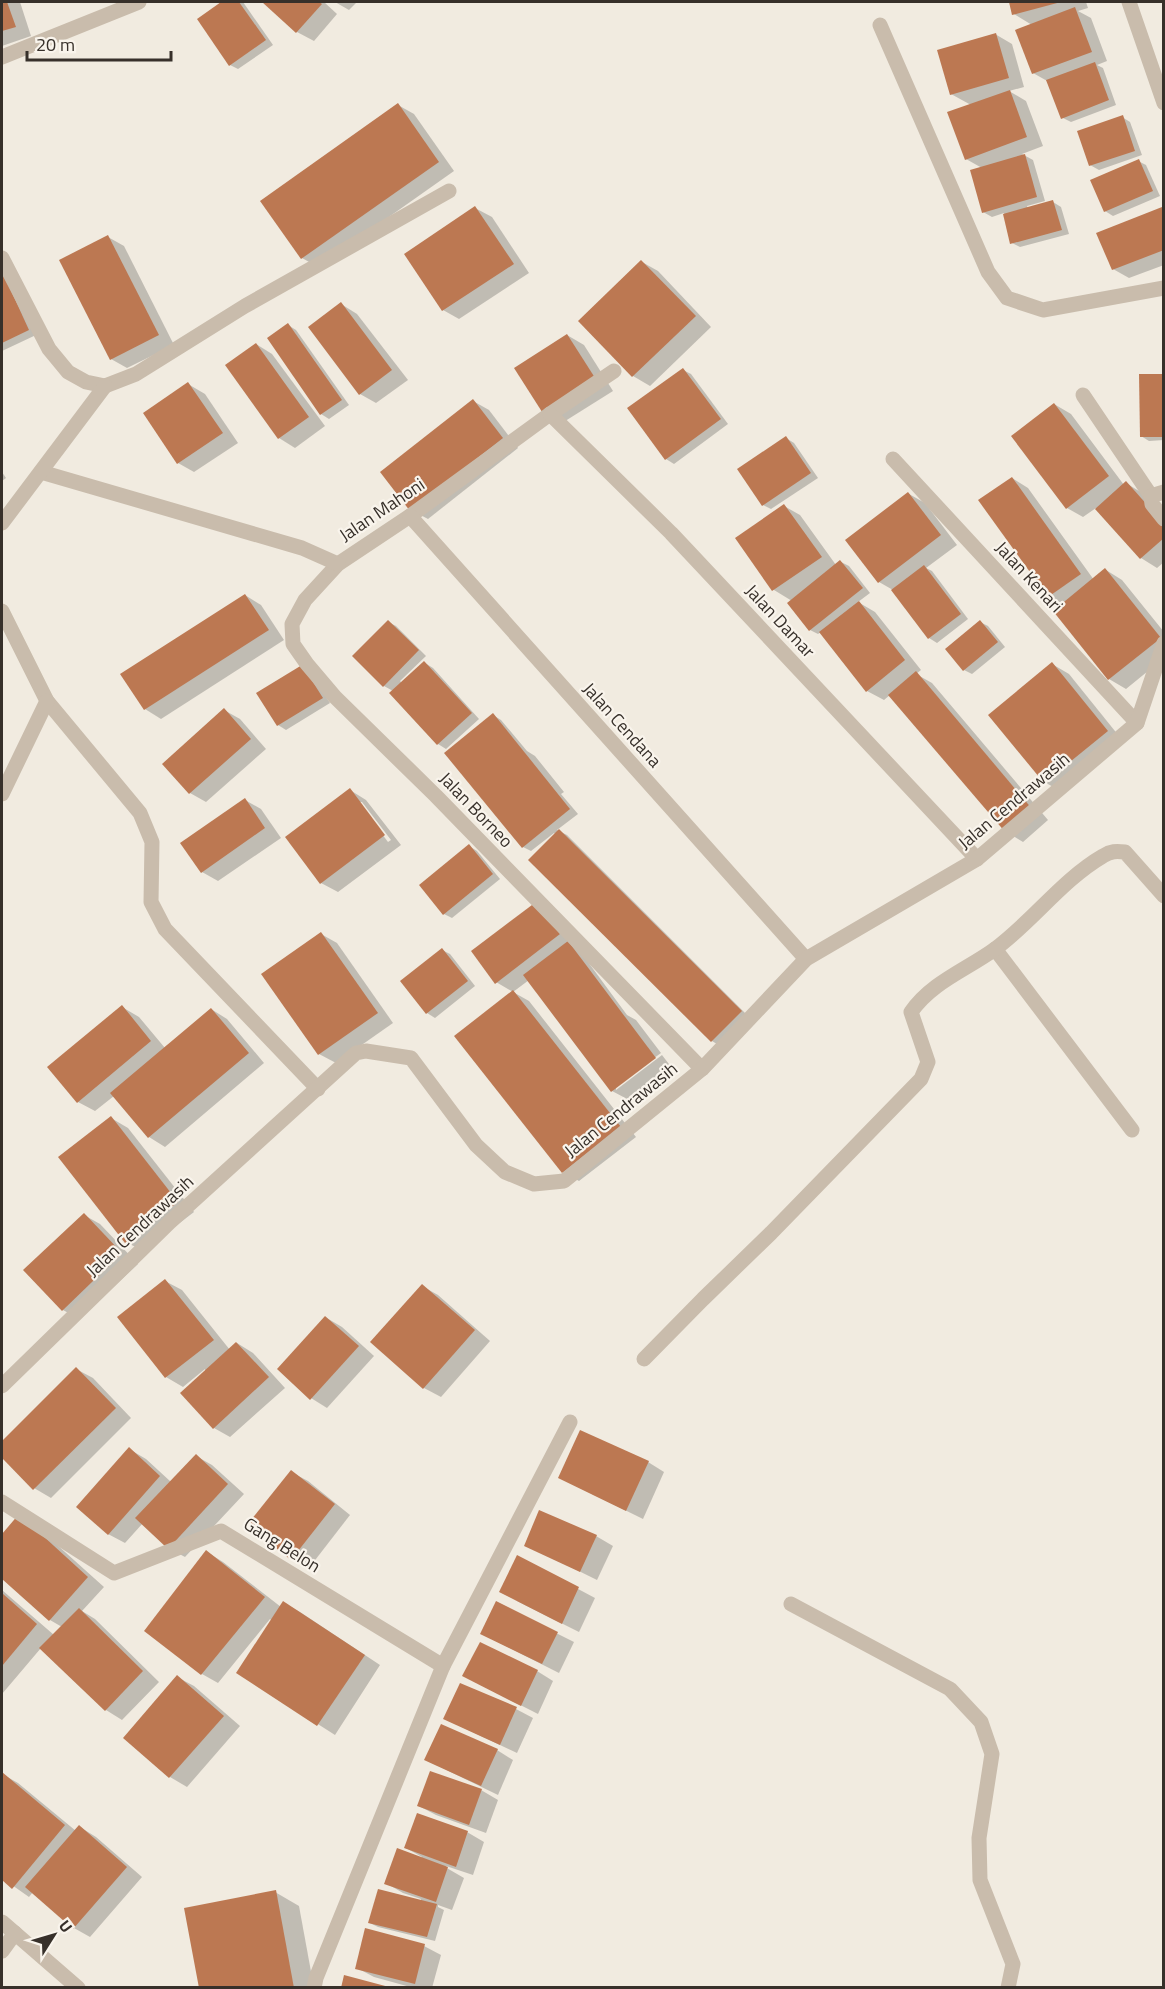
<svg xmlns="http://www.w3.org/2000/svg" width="1165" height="1989" font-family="'Titillium Web',sans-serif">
  <rect width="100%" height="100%" fill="#f1ebe0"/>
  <g fill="#0003" fill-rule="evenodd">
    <path d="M2,2H20L31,36L2,46Z"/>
    <path d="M224,2H243L273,45L238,69L230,65L199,19Z"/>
    <path d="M264,2H324L337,14L314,41L297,32Z"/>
    <path d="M335,2H357L349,10Z"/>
    <path d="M1010,2H1086L1088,8L1078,11L1091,18L1107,61L1097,65L1103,68L1116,105L1071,122L1063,118L1049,82L1033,73L1032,25L1014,14Z"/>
    <path d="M995,34L1012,44L1024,87L1009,91L1026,101L1043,146L1022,154L1033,160L1045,201L1027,206L1028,209L1053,202L1061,207L1069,234L1020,247L1012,243L1004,213L992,217L983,212L982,168L966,159L971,105L951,94Z"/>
    <path d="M398,105L414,114L454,171L318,267L302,258Z"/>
    <path d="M1122,117L1130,122L1142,155L1099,170L1090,165Z"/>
    <path d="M1138,161L1146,165L1160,196L1113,216L1105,211Z"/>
    <path d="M475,208L492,217L529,273L459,319L443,310Z"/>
    <path d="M1162,208L1164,265L1129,278L1113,269L1098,233Z"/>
    <path d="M108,237L124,246L174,345L127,368L111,359Z"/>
    <path d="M2,262L36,335L2,351Z"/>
    <path d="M642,262L658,271L711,327L650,386L633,376L580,322Z"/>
    <path d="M341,304L357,314L408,380L376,403L360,394Z"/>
    <path d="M288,325L296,330L349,405L329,419L321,414L269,339Z"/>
    <path d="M567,335L584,345L613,391L562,423L545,414Z"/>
    <path d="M256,344L272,354L325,426L295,448L279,438Z"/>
    <path d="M683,370L691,374L728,424L674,464L666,459Z"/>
    <path d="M1164,376V440L1149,441L1141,436Z"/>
    <path d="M188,384L205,394L238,443L194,472L178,463Z"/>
    <path d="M473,401L489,410L518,448L428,519L411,510Z"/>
    <path d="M1054,404L1071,414L1124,485L1126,483L1142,493L1164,517V562L1157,568L1141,558L1096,508L1083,517L1067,508Z"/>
    <path d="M786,438L794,443L818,478L771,509L763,505Z"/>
    <path d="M2,472L6,478L2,481Z"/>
    <path d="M1012,478L1028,488L1094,580L1106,570L1122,580L1164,632V658L1126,689L1109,679L1055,611L1063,604L1049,596Z"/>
    <path d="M909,494L925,503L957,545L926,568L932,571L968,619L937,643L929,638L893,590L879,582Z"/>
    <path d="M784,506L800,515L836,565L841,562L849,566L870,593L858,602L875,612L921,670L916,674L932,683L1048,820L1023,842L1007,832L890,695L884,700L867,691L821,632L818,634L810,630L789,604L792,601L774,590L737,538Z"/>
    <path d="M245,595L261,605L284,640L161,719L145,709Z"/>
    <path d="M388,622L396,626L426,656L400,681L402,683L425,663L433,668L479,719L446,749L438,744L391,693L393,691L384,686Z"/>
    <path d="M980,622L988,626L1005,647L972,674L964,670Z"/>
    <path d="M1052,664L1069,674L1123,741L1061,791L1044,782Z"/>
    <path d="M310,672L330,703L286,730L278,725L258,694Z"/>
    <path d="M224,710L240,719L266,749L206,802L190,793Z"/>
    <path d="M493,715L501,720L527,751L535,756L564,792L561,794L578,814L557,830L567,835L749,1017L720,1046L712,1041L530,860L555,834L554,833L531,851L523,847Z"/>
    <path d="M350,790L366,800L401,845L338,892L321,883L287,837ZM358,802H362L391,840L388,842Z"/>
    <path d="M245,800L261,809L281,838L218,881L202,872Z"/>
    <path d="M469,846L477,851L500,879L452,918L444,914Z"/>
    <path d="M536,904L577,947L627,1015L636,1020L661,1053L616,1086V1090L662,1055L672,1068L629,1100L612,1091L529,980L513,992L529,1001L636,1137L579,1181L563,1172L513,992L496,982Z"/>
    <path d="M321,934L337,943L393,1023L336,1063L319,1054Z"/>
    <path d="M442,950L450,954L475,986L435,1018L427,1013L403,981Z"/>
    <path d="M122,1007L139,1017L165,1048L211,1009L227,1019L264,1063L165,1147L149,1137L114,1096L95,1111L78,1102L49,1067Z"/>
    <path d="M111,1118L128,1128L194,1212L143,1251L126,1242Z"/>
    <path d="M84,1215L100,1224L138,1264L79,1319L63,1310Z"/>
    <path d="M165,1281L182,1290L230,1350L237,1343L253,1353L285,1388L230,1437L214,1428L205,1369L183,1387L166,1377L119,1318Z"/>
    <path d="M422,1286L438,1295L490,1341L441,1397L424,1388Z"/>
    <path d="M325,1317L342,1327L374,1356L327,1408L311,1398Z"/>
    <path d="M76,1369L93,1378L131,1418L51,1498L34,1488L2,1456V1443Z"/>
    <path d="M129,1449L146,1459L171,1482L196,1456L212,1465L244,1494L185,1557L168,1548L143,1523L125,1543L108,1534Z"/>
    <path d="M648,1462L664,1472L643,1519L576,1486Z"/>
    <path d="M291,1472L308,1481L350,1515L309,1568L292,1559L250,1525Z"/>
    <path d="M19,1516L36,1526L104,1587L82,1611L95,1619L159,1682L122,1720L106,1710L41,1648L2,1694V1590L54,1635L62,1627L50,1620L2,1577V1536Z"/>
    <path d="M596,1536L613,1546L597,1580L526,1545Z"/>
    <path d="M207,1552L223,1562L281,1607L284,1603L300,1612L380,1665L335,1735L238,1673L272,1621L270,1619L218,1683L202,1674Z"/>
    <path d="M518,1557L595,1598L579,1632L517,1601Z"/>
    <path d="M496,1603L574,1642L559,1673L482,1634Z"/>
    <path d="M537,1671L553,1681L538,1714L481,1685Z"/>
    <path d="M177,1677L194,1686L240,1726L187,1787L170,1777L125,1738Z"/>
    <path d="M460,1685L516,1709L533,1718L517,1753L445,1719Z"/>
    <path d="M497,1750L513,1760L498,1795L426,1760Z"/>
    <path d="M2,1774L18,1783L76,1831L80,1827L96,1837L142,1877L90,1937L74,1928L33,1892L29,1897L2,1878Z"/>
    <path d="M481,1790L498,1800L486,1833L436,1815L419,1806Z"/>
    <path d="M467,1832L484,1842L473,1875L446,1866L445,1867L464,1878L452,1910L438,1905V1907L444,1910L435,1941L378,1927L370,1923L421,1902V1899L403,1893L386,1883L422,1859V1857L406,1848Z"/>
    <path d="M275,1892L299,1906L314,1988H201Z"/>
    <path d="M424,1946L441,1955L432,1988H414L374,1977L357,1968Z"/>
  </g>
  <g fill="#bc7852">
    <path d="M2,2H7L16,27L2,31Z"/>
    <path d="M221,2H239L266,40L229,66L197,19Z"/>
    <path d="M262,2H319L322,4L296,33Z"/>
    <path d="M1009,2H1061L1012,15Z"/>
    <path d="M1075,7L1092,52L1032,74L1015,30Z"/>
    <path d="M996,33L1009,78L950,95L937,50Z"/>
    <path d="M1095,62L1109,100L1061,119L1046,80Z"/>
    <path d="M1010,90L1027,137L965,160L947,112Z"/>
    <path d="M398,103L439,162L301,259L260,201Z"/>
    <path d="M1123,115L1135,151L1089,166L1077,131Z"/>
    <path d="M1025,154L1037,197L982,213L970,170Z"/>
    <path d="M1139,159L1153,191L1104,212L1090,180Z"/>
    <path d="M1053,200L1062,230L1010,244L1003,214Z"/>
    <path d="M475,206L514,264L442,311L404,254Z"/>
    <path d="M1162,207L1164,250L1112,270L1096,233Z"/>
    <path d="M108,235L159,335L110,360L59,260Z"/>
    <path d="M641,260L696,316L632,377L578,321Z"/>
    <path d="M2,271L29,330L2,343Z"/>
    <path d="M341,302L392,370L359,395L308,327Z"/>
    <path d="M288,323L342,400L320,415L267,338Z"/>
    <path d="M567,334L597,381L544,415L514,368Z"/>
    <path d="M256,343L309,417L278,439L225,365Z"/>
    <path d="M683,368L721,419L665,460L627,408Z"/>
    <path d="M1139,374H1164V437H1140Z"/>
    <path d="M188,382L223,433L177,464L143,413Z"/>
    <path d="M473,399L503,438L410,511L380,472Z"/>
    <path d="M1054,403L1109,476L1066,509L1011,436Z"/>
    <path d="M786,436L811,473L762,506L737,469Z"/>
    <path d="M1012,477L1081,574L1048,597L978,500Z"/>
    <path d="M1126,481L1164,524V538L1140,559L1095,509Z"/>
    <path d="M908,492L941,535L878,583L845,540Z"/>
    <path d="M784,504L822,557L772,591L735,538Z"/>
    <path d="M840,560L863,588L809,631L787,603Z"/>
    <path d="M924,565L961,614L928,639L891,590Z"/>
    <path d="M1105,568L1161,638L1108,680L1053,611Z"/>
    <path d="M245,594L269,630L144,710L120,674Z"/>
    <path d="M859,601L905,660L866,692L819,632Z"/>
    <path d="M388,620L419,650L383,687L352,656Z"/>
    <path d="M980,620L998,642L963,671L945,649Z"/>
    <path d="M424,661L472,713L437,745L389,693Z"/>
    <path d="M1052,662L1108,731L1044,783L988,715Z"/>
    <path d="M302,665L323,698L277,726L256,693Z"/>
    <path d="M916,671L1033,810L1006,833L888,695Z"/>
    <path d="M224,708L251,739L189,794L162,764Z"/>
    <path d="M493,713L570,809L522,848L444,753Z"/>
    <path d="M350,788L385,835L320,884L285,837Z"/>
    <path d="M245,798L265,828L201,873L180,843Z"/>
    <path d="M559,829L742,1011L711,1042L528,860Z"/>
    <path d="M469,844L493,874L443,915L419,885Z"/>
    <path d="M536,902L560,934L495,984L471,951Z"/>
    <path d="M321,932L378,1013L318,1055L261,974Z"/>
    <path d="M568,941L656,1058L611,1092L523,975Z"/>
    <path d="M442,948L468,981L426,1014L400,981Z"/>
    <path d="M513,990L621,1127L562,1173L454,1036Z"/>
    <path d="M122,1005L151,1041L77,1103L47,1067Z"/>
    <path d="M211,1008L249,1053L148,1138L110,1093Z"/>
    <path d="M111,1116L178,1202L125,1243L58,1157Z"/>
    <path d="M84,1213L122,1253L62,1311L23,1270Z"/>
    <path d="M165,1279L214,1340L165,1378L117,1317Z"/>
    <path d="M422,1284L475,1330L423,1389L370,1342Z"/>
    <path d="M325,1316L359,1346L310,1400L277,1369Z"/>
    <path d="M236,1342L269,1377L213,1429L180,1393Z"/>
    <path d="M76,1367L116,1408L33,1490L2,1458V1441Z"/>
    <path d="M580,1430L649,1461L626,1511L558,1478Z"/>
    <path d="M129,1447L160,1476L108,1535L76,1507Z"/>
    <path d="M196,1454L228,1484L168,1549L135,1518Z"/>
    <path d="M291,1470L335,1504L291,1560L247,1525Z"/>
    <path d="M539,1510L597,1535L580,1572L524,1546Z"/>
    <path d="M19,1514L88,1577L49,1621L2,1579V1534Z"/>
    <path d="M206,1550L265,1597L201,1675L144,1631Z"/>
    <path d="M517,1555L579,1587L562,1624L499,1592Z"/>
    <path d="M2,1593L37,1624L2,1666Z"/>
    <path d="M283,1601L365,1655L317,1726L236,1673Z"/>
    <path d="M496,1601L558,1632L542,1664L480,1634Z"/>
    <path d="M79,1608L143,1671L105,1711L39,1648Z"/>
    <path d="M480,1642L538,1670L521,1706L462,1676Z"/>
    <path d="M177,1675L224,1716L169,1778L123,1738Z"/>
    <path d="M460,1683L517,1707L500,1745L443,1719Z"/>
    <path d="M441,1724L498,1749L481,1786L424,1760Z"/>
    <path d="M430,1771L482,1789L469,1825L417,1806Z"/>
    <path d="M2,1772L65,1825L12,1889L2,1880Z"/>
    <path d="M417,1813L468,1831L456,1867L404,1848Z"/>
    <path d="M79,1825L127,1867L73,1929L25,1887Z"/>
    <path d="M397,1848L448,1867L436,1902L384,1884Z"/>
    <path d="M378,1889L437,1904L427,1937L368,1923Z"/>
    <path d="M276,1890L294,1988H199L184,1908Z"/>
    <path d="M365,1928L425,1944L415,1984L355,1969Z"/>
    <path d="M344,1975L389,1987V1988H341Z"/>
  </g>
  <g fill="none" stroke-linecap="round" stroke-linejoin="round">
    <g stroke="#c9bcac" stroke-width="15">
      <path d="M1129,2L1164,103"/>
      <path d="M880,25L988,272L1007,298L1043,310L1164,288"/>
      <path d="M2,57L139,2"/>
      <path d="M2,258L49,349L68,372L86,382L105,386L136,374L245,306L449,191"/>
      <path d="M614,371L550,414L410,516L338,564L305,600L292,624L293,644L307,664L335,697L436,796L702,1069"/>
      <path d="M1083,395L1151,496"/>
      <path d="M550,414L671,533L977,859"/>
      <path d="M893,459L1137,723"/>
      <path d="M41,472L302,548L338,564"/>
      <path d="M1164,492L1151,496L1152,504L1164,519"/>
      <path d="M410,516L806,959"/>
      <path d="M2,523L105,386"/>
      <path d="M2,611L47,701L140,813L152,842L151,902L165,929L318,1089"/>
      <path d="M2,794L47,701"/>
      <path d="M995,949L1132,1130"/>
      <path d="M644,1359L703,1299L771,1233L921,1079L928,1062L911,1012C932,982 966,970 995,949C1033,921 1062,880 1103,856C1111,851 1116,851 1125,852L1164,896"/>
      <path d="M2,1386L170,1222L356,1053L366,1051L411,1058L476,1145L505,1172L534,1184L564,1181L702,1069L806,959L977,859L1137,723L1164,643"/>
      <path d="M2,1502L114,1573L221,1531L443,1666"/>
      <path d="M791,1604L950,1689L981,1722L992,1754L979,1838L980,1880L1013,1964L1008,1988"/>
      <path d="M2,1922L78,1988"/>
      <path d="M2,1951L15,1933"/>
      <path d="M314,1988L316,1978L443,1666L570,1422"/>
    </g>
  </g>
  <g text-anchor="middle" stroke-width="4.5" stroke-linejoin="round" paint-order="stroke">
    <g font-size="18" fill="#37302a" stroke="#f9f4ec">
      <text transform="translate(382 510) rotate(-34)" y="6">Jalan Mahoni</text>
      <text transform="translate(1029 577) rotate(47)" y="6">Jalan Kenari</text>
      <text transform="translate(780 621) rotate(47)" y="6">Jalan Damar</text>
      <text transform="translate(622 725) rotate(48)" y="6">Jalan Cendana</text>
      <text transform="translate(1014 801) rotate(-40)" y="6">Jalan Cendrawasih</text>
      <text transform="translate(476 810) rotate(46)" y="6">Jalan Borneo</text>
      <text transform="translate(621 1110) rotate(-39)" y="6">Jalan Cendrawasih</text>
      <text transform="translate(140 1226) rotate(-43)" y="6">Jalan Cendrawasih</text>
      <text transform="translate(282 1545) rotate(32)" y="6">Gang Belon</text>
    </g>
  </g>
  <rect width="1165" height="1989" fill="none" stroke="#37302a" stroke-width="6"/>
  <g transform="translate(54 1935) rotate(53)" stroke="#f9f4ec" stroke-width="4.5" paint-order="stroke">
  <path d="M0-4.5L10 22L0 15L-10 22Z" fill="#37302a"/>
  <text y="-9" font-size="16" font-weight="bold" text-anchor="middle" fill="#37302a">U</text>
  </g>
  <path d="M27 51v9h144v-9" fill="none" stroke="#37302a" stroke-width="3"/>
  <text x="36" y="51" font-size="18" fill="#37302a" stroke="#f9f4ec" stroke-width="4.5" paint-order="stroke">20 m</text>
</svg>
